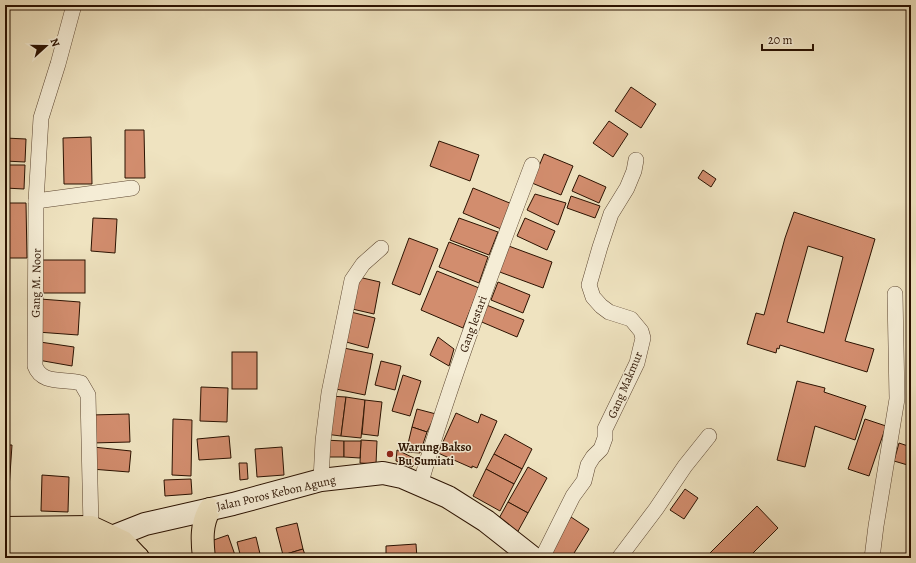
<svg xmlns="http://www.w3.org/2000/svg" width="916" height="563" font-family="Alegreya,serif">
  <rect width="100%" height="100%" fill="#efe3c0"/>
  <filter id="stains"><feTurbulence type="fractalNoise" baseFrequency=".005" numOctaves="4"/><feColorMatrix values="0 0 0 0 .2 0 0 0 0 .09 0 0 0 0 .02 0 0 0 .5 -.17"/></filter>
  <radialGradient id="worn" r=".72"><stop offset=".6" stop-color="#630" stop-opacity="0"/><stop offset="1" stop-color="#630" stop-opacity=".3"/></radialGradient>
  <g fill="#d28d6e" stroke="#2b1201" fill-rule="evenodd">
    <path d="M631,87L656,104L641,128L615,111Z"/>
    <path d="M609,121L628,134L613,157L593,143Z"/>
    <path d="M125,130H144L145,178H125Z"/>
    <path d="M91,137L92,184H64L63,138Z"/>
    <path d="M5,138L26,139L25,162L5,161Z"/>
    <path d="M439,141L479,155L470,181L430,166Z"/>
    <path d="M544,154L573,166L561,195L532,183Z"/>
    <path d="M5,165H25L24,189L5,188Z"/>
    <path d="M703,170L716,179L711,187L698,178Z"/>
    <path d="M579,175L606,187L599,203L572,191Z"/>
    <path d="M473,188L512,204L501,229L463,213Z"/>
    <path d="M535,194L566,203L558,225L527,210Z"/>
    <path d="M571,196L600,206L595,218L567,208Z"/>
    <path d="M5,203H26L27,258H5Z"/>
    <path d="M794,212L875,239L845,341L874,349L867,372L780,345L779,349L777,348L776,353L747,344L756,313L764,315L785,238ZM808,246L843,257L824,333L787,322Z"/>
    <path d="M93,218L117,219L115,253L91,251Z"/>
    <path d="M459,218L498,232L489,255L450,240Z"/>
    <path d="M525,218L555,231L547,250L517,236Z"/>
    <path d="M409,238L438,249L420,295L392,284Z"/>
    <path d="M449,242L488,257L479,283L439,267Z"/>
    <path d="M506,245L552,262L543,288L497,271Z"/>
    <rect x="40" y="260" width="45" height="33"/>
    <path d="M437,271L479,288L463,328L421,310Z"/>
    <path d="M354,276L380,282L374,314L348,308Z"/>
    <path d="M498,282L530,295L523,313L491,300Z"/>
    <path d="M40,299L80,302L78,335L37,332Z"/>
    <path d="M484,304L524,320L517,337L477,320Z"/>
    <path d="M347,311L375,318L368,348L339,340Z"/>
    <path d="M438,337L454,349L449,366L430,355Z"/>
    <path d="M40,342L74,347L72,366L38,360Z"/>
    <path d="M339,347L373,354L365,395L331,388Z"/>
    <rect x="232" y="352" width="25" height="37"/>
    <path d="M381,361L401,366L395,390L375,385Z"/>
    <path d="M403,375L421,381L410,416L392,411Z"/>
    <path d="M797,381L825,388L824,392L866,406L855,440L815,426L805,467L777,460Z"/>
    <path d="M201,387L228,388L227,422L200,421Z"/>
    <path d="M329,396L346,397L341,436L325,434Z"/>
    <path d="M346,397L365,400L361,438L341,436Z"/>
    <path d="M365,400L382,402L378,436L362,434Z"/>
    <path d="M417,409L436,414L427,432L412,427Z"/>
    <path d="M456,413L478,423L481,414L497,421L477,468L472,466V468L438,453Z"/>
    <path d="M129,414L130,442L92,443L91,415Z"/>
    <path d="M173,419L192,420L191,476L172,475Z"/>
    <path d="M865,419L886,426L869,476L848,469Z"/>
    <path d="M412,427L427,432L420,453L406,452Z"/>
    <path d="M505,434L532,449L522,469L494,454Z"/>
    <path d="M229,436L231,458L199,460L197,439Z"/>
    <path d="M324,440L344,441V457H323Z"/>
    <path d="M361,440L377,441L376,464L360,463Z"/>
    <path d="M344,441H361L360,458L344,457Z"/>
    <path d="M899,443L911,447V466L894,461Z"/>
    <path d="M5,445H12L9,489H5Z"/>
    <path d="M93,447L131,451L129,472L91,469Z"/>
    <path d="M282,447L284,475L257,477L255,449Z"/>
    <path d="M397,450L418,460L412,467L396,461Z"/>
    <path d="M494,454L522,469L514,484L486,469Z"/>
    <path d="M239,463H247L248,479L240,480Z"/>
    <path d="M528,467L547,478L528,513L508,502Z"/>
    <path d="M486,469L514,484L500,511L473,496Z"/>
    <path d="M42,475L69,477L68,512L41,511Z"/>
    <path d="M191,479L192,494L165,496L164,480Z"/>
    <path d="M685,489L698,498L684,519L670,510Z"/>
    <path d="M508,502L528,513L517,533L497,522Z"/>
    <path d="M757,506L778,528L748,558H705Z"/>
    <path d="M571,517L589,529L571,558H545Z"/>
    <path d="M297,523L303,549L283,555L276,528Z"/>
    <path d="M228,535L236,558H214L208,542Z"/>
    <path d="M256,537L261,558H241L237,542Z"/>
    <path d="M416,544L417,558H386V546Z"/>
    <path d="M303,549L306,558H284L283,555Z"/>
  </g>
  <g fill="none" stroke-linecap="round" stroke-linejoin="round">
    <g stroke="#5c4631" stroke-width="16">
      <g id="minor">
        <path d="M74,5L58,64L41,118L36,201L35,366C42,385 64,378 81,383L88,395L91,527L89,537"/>
        <path d="M36,201L132,188"/>
        <path d="M321,480L323,441L329,393L352,280L363,264L381,248"/>
        <path d="M420,485C452,377 492,271 532,165"/>
        <path d="M542,558L573,496L584,481L588,465L593,457L601,449L605,438V429L637,363L643,338L641,331L631,319L609,312L601,306L593,297L589,285L600,247L611,214L627,188L634,171L636,160"/>
        <path d="M619,558L656,509L685,466L709,436"/>
        <path d="M872,558L876,526L897,399L895,294"/>
      </g>
    </g>
    <g stroke="#2b1201" stroke-width="24">
      <path id="secondary" d="M103,549L112,537L145,524L233,504L321,480L383,473L402,477L448,497L486,521L533,558"/>
    </g>
    <g stroke="#2b1201" stroke-width="24">
      <g id="trunk">
        <path d="M5,528L91,527L123,542L138,558"/>
        <path d="M5,547L87,546L113,555L138,558"/>
        <path d="M204,558C202,541 201,523 210,509"/>
      </g>
    </g>
    <use href="#minor" stroke="#f5edd6" stroke-width="15"/>
    <use href="#secondary" stroke="#f5edd6" stroke-width="22"/>
    <use href="#trunk" stroke="#efe3c0" stroke-width="22"/>
  </g>
  <circle fill="#8f2418" stroke="#f5edd6" stroke-width="1.5" cx="390" cy="454" r="4"/>
  <g text-anchor="middle" stroke-width="3" stroke-linejoin="round" paint-order="stroke">
    <g font-size="12" fill="#2b1201" stroke="#f5edd6">
      <text transform="translate(36 283) rotate(-89)" y="4">Gang M. Noor</text>
      <text transform="translate(473 324) rotate(-70)" y="4">Gang lestari</text>
      <text transform="translate(625 385) rotate(-67)" y="4">Gang Makmur</text>
      <text transform="translate(276 493) rotate(-13)" y="4">Jalan Poros Kebon Agung</text>
    </g>
    <g font-size="12" font-weight="bold" fill="#2b1201" stroke="#f5edd6" text-anchor="start">
      <text x="398" y="451">Warung Bakso<tspan x="398" dy="14">Bu Sumiati</tspan></text>
    </g>
  </g>
  <rect width="916" height="563" fill="none" stroke="#efe3c0" stroke-width="20"/>
  <rect x="6" y="6" width="904" height="551" fill="none" stroke="#2b1201" stroke-width="2"/>
  <rect x="10" y="10" width="896" height="543" fill="none" stroke="#2b1201"/>
  <g transform="translate(46 46) rotate(69)" stroke="#f5edd6" stroke-width="3" paint-order="stroke">
  <path d="M0-3L7 15L0 10L-7 15Z" fill="#2b1201"/>
  <text y="-6" font-size="11" font-weight="bold" text-anchor="middle" fill="#2b1201">N</text>
  </g>
  <path d="M762 44v6h51v-6" fill="none" stroke="#2b1201" stroke-width="2"/>
  <text x="768" y="44" font-size="12" fill="#2b1201" stroke="#f5edd6" stroke-width="3" paint-order="stroke">20 m</text>
  <rect width="100%" height="100%" filter="url(#stains)"/>
  <rect width="100%" height="100%" fill="url(#worn)"/>
</svg>
